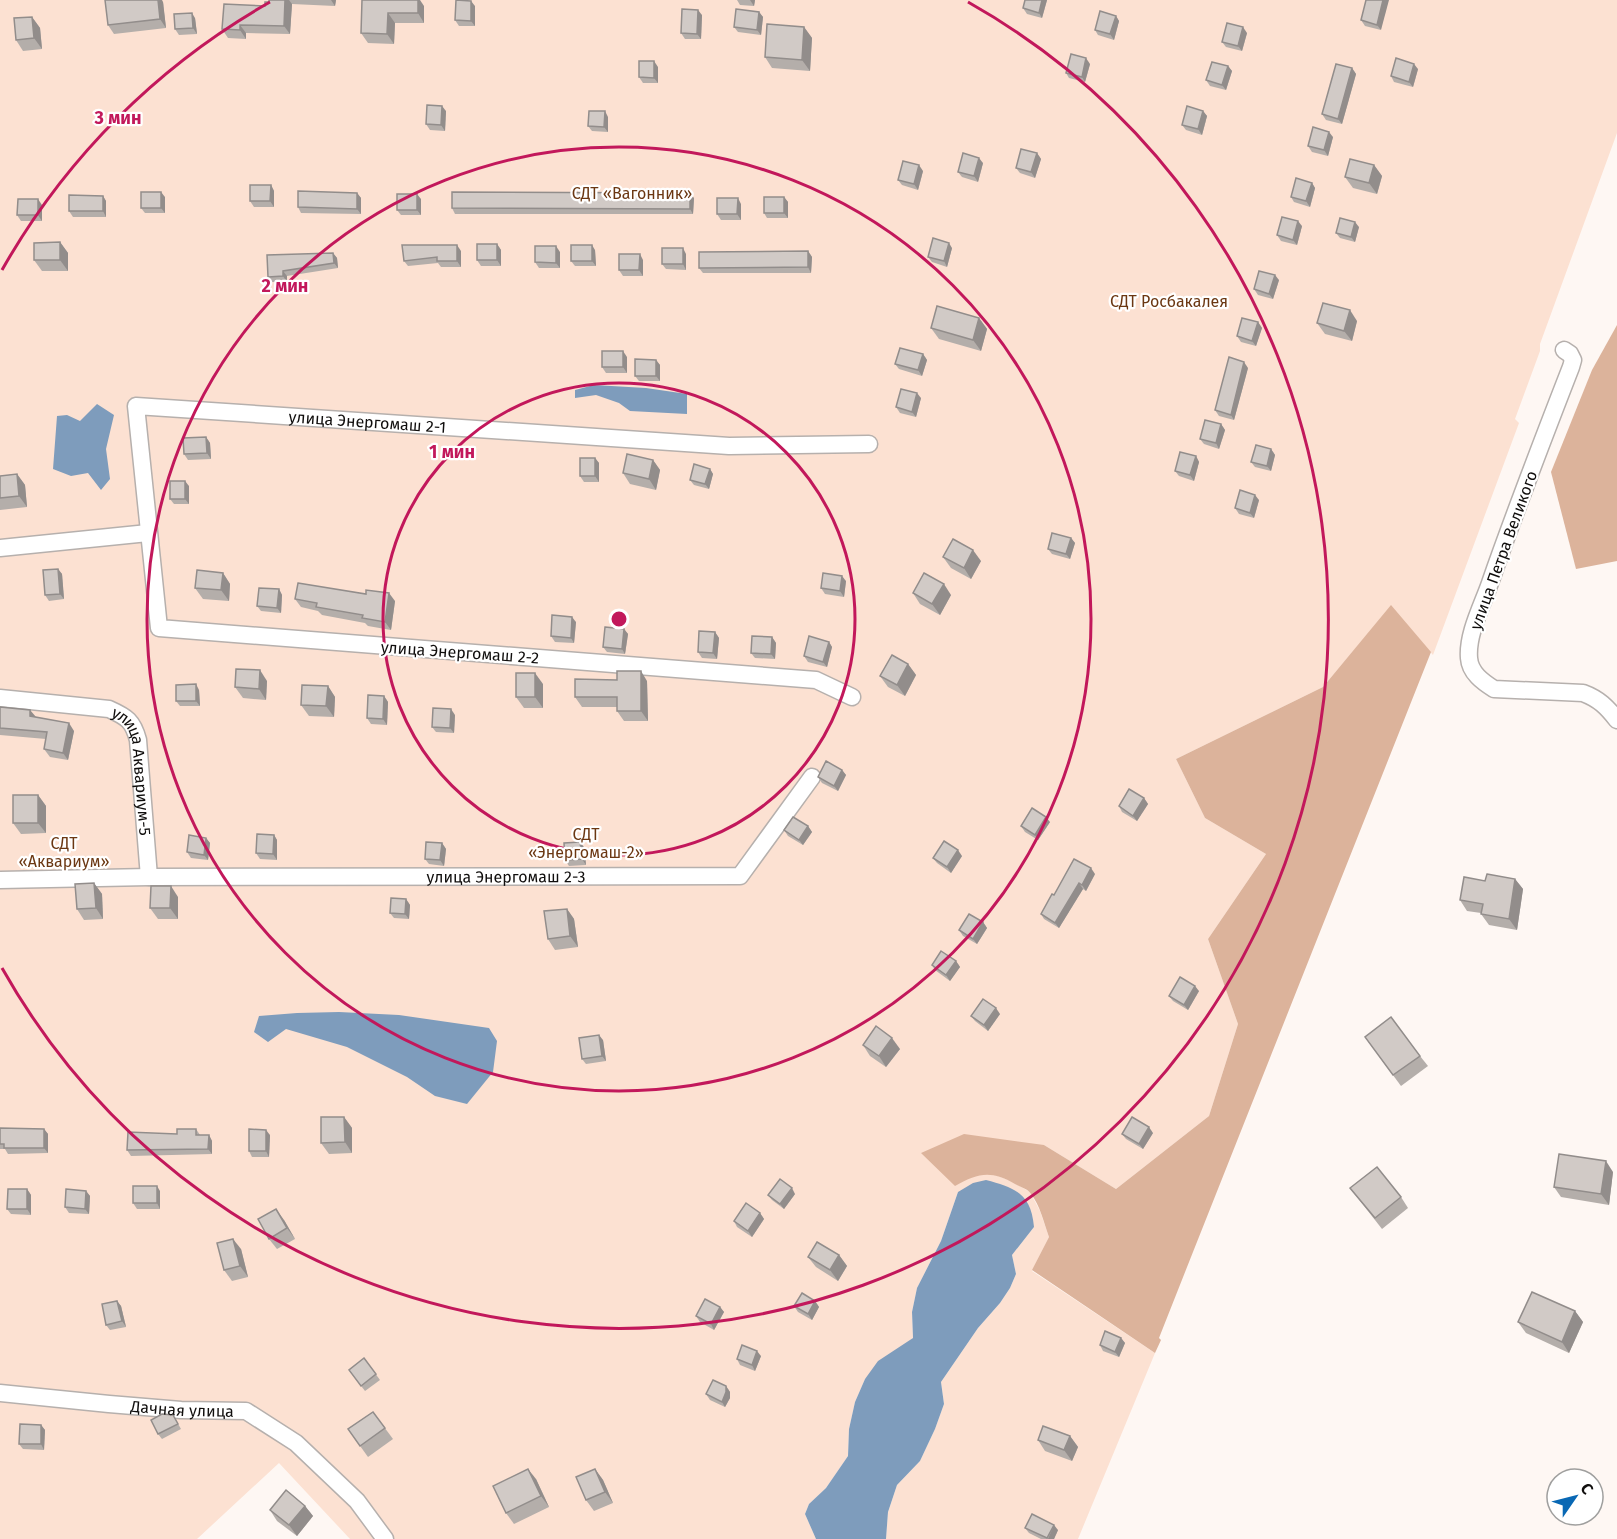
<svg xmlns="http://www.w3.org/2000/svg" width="1617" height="1539" font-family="'Fira Sans',sans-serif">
  <rect width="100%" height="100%" fill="#fef7f3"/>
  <path fill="#fce1d2" d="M0,0H1617V133L1540,344V351L1515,419L1519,423L1433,655L1391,606L1323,687L1176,759L1205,818L1266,854L1208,939L1238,1024L1209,1116L1116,1189L1044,1145L972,1176L989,1173L1009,1180L1030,1192L1040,1211L1049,1237L1032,1271L1155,1353L1078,1539H886L888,1512L897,1485L920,1461L935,1429L944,1404L941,1382L978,1328L1000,1303L1010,1288L1016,1274L1012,1255L1034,1227L958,1192L941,1241L917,1288L912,1312L913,1338L865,1379L855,1402L849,1429L848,1456L826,1488L809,1504L805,1514L816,1539H350L279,1463L197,1539H0Z"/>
  <g fill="#dcb39b">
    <path d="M1617,325V561L1576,569L1551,472L1592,370Z"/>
    <path d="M1391,605L1431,652L1191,1257L1159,1338L1161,1340L1155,1353L1032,1270L1049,1237C1044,1223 1040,1205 1031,1194C1028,1189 1020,1187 1015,1184C991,1170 978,1173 955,1186L921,1153L964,1134L1044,1145L1116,1189L1209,1116L1238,1024L1208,939L1266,854L1205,818L1176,759L1323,687Z"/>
  </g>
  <g fill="#7e9cbc">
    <path d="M594,385L646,388L687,394V414L630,411L619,403L596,395L575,398V390Z"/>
    <path d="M97,404L114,415L106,449L110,479L101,490L88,473L71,476L53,469L57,416L67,415L80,421Z"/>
    <path d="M339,1012L399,1015L489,1028L497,1041L493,1072L467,1104L435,1096L407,1077L347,1047L286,1029L268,1042L254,1032L259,1016L297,1013Z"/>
    <path d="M986,1180C1016,1188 1031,1194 1034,1227L1012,1255L1016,1274L1010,1288L1000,1303L978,1328L941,1382L944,1404L935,1429L920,1461L897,1485L888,1512L886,1539H816L805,1514L809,1504L826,1488L848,1456L849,1429L855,1402L865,1379L878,1361L913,1338L912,1312L917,1288L941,1241L958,1192L973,1183Z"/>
  </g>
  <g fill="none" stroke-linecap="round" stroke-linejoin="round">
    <g stroke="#b6b0ad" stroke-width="19">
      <g id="street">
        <path d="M1564,350L1570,354L1573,360L1571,367C1543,439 1515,511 1490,583C1482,606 1467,634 1469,658C1470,673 1483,682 1494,689L1583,693C1599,699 1607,707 1617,720"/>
        <path d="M0,548L148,533"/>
        <path id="s1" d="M852,697L816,680L159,628L136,406L729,446L869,444"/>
        <path id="s2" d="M0,698L109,709C127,717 133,721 138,740L149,877"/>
        <path id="s3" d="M0,880L149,877L740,876L812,777"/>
        <path id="s4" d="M0,1393L109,1404L181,1410L246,1411L296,1443L357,1501L385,1539"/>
      </g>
    </g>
    <use href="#street" stroke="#fff" stroke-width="16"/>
  </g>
  <g fill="#b4aeaa">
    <path d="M269,0H336L335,6L292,4L290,34L246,33V39L228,38L222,29L265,6L269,2Z"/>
    <path d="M362,0L424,6V23H395L394,44L368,43L361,33Z"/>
    <path d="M737,0H755L754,6L740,5Z"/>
    <path d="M1025,0H1047L1042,18L1027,14L1023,8Z"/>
    <path d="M1366,0L1381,30L1365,26L1361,20Z"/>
    <path d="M163,2L166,28L114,34L108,25Z"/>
    <path d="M475,6V26H459L455,20Z"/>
    <path d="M759,12L763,17L761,35L738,32L734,27Z"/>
    <path d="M702,15L701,39H685L681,33Z"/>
    <path d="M1116,16L1119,21L1114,40L1098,35L1095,30Z"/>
    <path d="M32,17L40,28L42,49L23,51L16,40Z"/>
    <path d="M195,18L197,34L179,35L175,29Z"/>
    <path d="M804,27L812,38L810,71L772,68L765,57Z"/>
    <path d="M1247,33L1242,51L1226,47L1222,42Z"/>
    <path d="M1090,64L1085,82L1069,78L1066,73Z"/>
    <path d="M1228,66L1232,71L1226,90L1210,86L1206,80Z"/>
    <path d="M658,67V83H643L639,77Z"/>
    <path d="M1352,68L1356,74L1342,124L1326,120L1322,114Z"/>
    <path d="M1418,69L1413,87L1394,82L1391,76Z"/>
    <path d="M446,111L445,131L430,130L426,124Z"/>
    <path d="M1203,111L1207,116L1202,135L1186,130L1182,125Z"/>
    <path d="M608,117V132L592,131L588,126Z"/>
    <path d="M1333,137L1328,156L1312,152L1308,146Z"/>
    <path d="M1037,153L1041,159L1035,178L1020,173L1016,168Z"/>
    <path d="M983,163L978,182L962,177L958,172Z"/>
    <path d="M1374,165L1382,176L1377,194L1353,188L1345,177Z"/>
    <path d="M923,171L918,190L902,185L898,180Z"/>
    <path d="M1312,183L1315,188L1310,207L1294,202L1291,197Z"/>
    <path d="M271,185L274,191V207H254L250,201Z"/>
    <path d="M357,193L361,198V214L301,213L298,207Z"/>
    <path d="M103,196L106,201V217H73L69,211Z"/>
    <path d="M165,197V213H145L141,208Z"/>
    <path d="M784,197L788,202V218H767L764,213Z"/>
    <path d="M694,198L693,214H455L452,208Z"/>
    <path d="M421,199V215H401L397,210Z"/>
    <path d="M741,204V220H721L717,214Z"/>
    <path d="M42,205V221H21L17,215Z"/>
    <path d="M1302,226L1297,245L1281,241L1277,235Z"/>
    <path d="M1359,227L1355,242L1340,238L1336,233Z"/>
    <path d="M60,242L68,253V271H42L34,260Z"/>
    <path d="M497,244L501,250V266H481L477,260Z"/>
    <path d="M952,248L947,267L932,262L928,257Z"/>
    <path d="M595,250L596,266H575L571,261Z"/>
    <path d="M461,251V267H441L438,263L408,266L404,261Z"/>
    <path d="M808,251L812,257L811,273H703L699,268Z"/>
    <path d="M560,252V268H539L535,262Z"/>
    <path d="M333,253L337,258L338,268L287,276V282H272L268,277Z"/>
    <path d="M686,254V270L666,269L662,264Z"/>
    <path d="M643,260V276H623L619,270Z"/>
    <path d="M1279,280L1273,299L1258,295L1254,289Z"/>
    <path d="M979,318L987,329L981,351L939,339L931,328Z"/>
    <path d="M1357,321L1352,341L1325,334L1317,323Z"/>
    <path d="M1258,322L1262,328L1256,346L1241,342L1237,336Z"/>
    <path d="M923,354L927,360L922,376L899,369L895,364Z"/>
    <path d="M627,357V373H606L602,367Z"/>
    <path d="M656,360L660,365V381H639L635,376Z"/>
    <path d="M1248,368L1234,420L1219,416L1215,410Z"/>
    <path d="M921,398L916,417L900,413L896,407Z"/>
    <path d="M1221,424L1225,430L1219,449L1204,444L1200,439Z"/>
    <path d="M206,437L210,443L211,459L188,460L184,454Z"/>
    <path d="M1271,449L1275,455L1271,471L1255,467L1251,462Z"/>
    <path d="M1196,456L1199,462L1194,481L1179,476L1175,471Z"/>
    <path d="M595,458L599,463V482H584L580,476Z"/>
    <path d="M653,460L660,470L656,490L630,484L623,473Z"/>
    <path d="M710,469L713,474L709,489L694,485L690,480Z"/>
    <path d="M17,474L25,485L27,507L0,510V476Z"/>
    <path d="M189,486V504H174L170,499Z"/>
    <path d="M1259,500L1254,518L1239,514L1235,508Z"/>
    <path d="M1071,538L1075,543L1070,559L1052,554L1048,549Z"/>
    <path d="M943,557L981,561L971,579L951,568Z"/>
    <path d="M58,569L62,574L64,599L49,601L45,595Z"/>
    <path d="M223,573L230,584L229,601L203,599L195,588Z"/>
    <path d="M846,581L844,597L825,594L821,588Z"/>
    <path d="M279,589L282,595L281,613L261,611L257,606Z"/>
    <path d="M913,593L951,595L940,615L920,604Z"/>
    <path d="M295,599L395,601L391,630L368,626L365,623L322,615L318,611L301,607Z"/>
    <path d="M576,622L574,643L555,642L551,636Z"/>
    <path d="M624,629L628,634L625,654L607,652L603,647Z"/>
    <path d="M715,632L719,638L717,659L702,658L698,652Z"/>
    <path d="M772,637L776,643L775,659L755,658L751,653Z"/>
    <path d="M829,642L832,647L827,667L808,662L804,656Z"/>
    <path d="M908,664L916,675L905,696L888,687L880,676Z"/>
    <path d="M617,680L647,681L648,721H624L617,711V707H582L575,697Z"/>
    <path d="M267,681L266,700L243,698L235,687Z"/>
    <path d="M543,684V708H524L516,697Z"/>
    <path d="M328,686L335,697L334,717L309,716L301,705Z"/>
    <path d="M199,690L200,706H180L176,701Z"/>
    <path d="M384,696L388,702L387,725L371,724L367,718Z"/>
    <path d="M0,707L30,710L35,717L74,731L68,760L50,757L44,749L46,739L0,735Z"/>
    <path d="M455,715L454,733L436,732L432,727Z"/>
    <path d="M842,770L846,775L838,791L822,783L818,777Z"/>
    <path d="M38,795L46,806V833L21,834L13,823Z"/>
    <path d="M1144,798L1148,804L1137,821L1122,812L1119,806Z"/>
    <path d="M1050,822L1038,840L1025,832L1021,826Z"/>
    <path d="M808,826L812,832L803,845L788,836L784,830Z"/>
    <path d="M274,835L277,840V860L260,859L256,853Z"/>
    <path d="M206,838L210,843L208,860L191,858L187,852Z"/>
    <path d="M442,843L446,849L444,866L429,864L425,859Z"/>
    <path d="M584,847L586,865L569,866L565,860Z"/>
    <path d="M962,856L951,873L937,863L933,858Z"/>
    <path d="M1095,874L1086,891L1083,889L1059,928L1044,919L1041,914L1054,895Z"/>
    <path d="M1515,879L1523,889L1517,930L1489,925L1481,914V913L1467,911L1460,900L1485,881Z"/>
    <path d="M94,883L102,894L103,919L84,920L77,909Z"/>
    <path d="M178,897V919H158L150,908Z"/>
    <path d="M406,899L410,905L409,919L394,918L390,913Z"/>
    <path d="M567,909L574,919L578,947L555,950L548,939Z"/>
    <path d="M983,922L987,928L977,944L963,936L959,930Z"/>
    <path d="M956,961L960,967L950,981L935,970L932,965Z"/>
    <path d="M1199,991L1188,1010L1173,1001L1169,996Z"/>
    <path d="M1000,1014L988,1031L975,1021L971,1016Z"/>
    <path d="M1365,1037L1420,1056L1428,1066L1401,1086Z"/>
    <path d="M603,1040L606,1061L586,1064L582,1059Z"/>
    <path d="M863,1045L900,1049L886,1067L870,1056Z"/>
    <path d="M344,1117L352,1128V1153L329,1154L321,1143Z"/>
    <path d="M0,1128L44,1129L48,1134V1153L8,1154L5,1149H0Z"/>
    <path d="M196,1129L200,1135H209L212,1141V1154L131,1156L127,1150L177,1134Z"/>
    <path d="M1153,1133L1143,1149L1126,1139L1122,1134Z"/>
    <path d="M270,1135L269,1157H252L249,1151Z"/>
    <path d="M1613,1172L1609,1205L1561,1197L1554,1187Z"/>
    <path d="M1350,1188L1401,1197L1408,1208L1382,1229Z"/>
    <path d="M27,1189L31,1195V1215L11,1214L7,1209Z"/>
    <path d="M86,1191L90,1196L89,1214L69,1213L65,1207Z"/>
    <path d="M160,1191V1209H137L133,1203Z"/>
    <path d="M795,1194L784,1209L772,1200L768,1195Z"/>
    <path d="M760,1213L764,1219L752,1237L737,1227L734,1221Z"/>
    <path d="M284,1220L295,1239L277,1249L269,1239Z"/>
    <path d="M241,1249L248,1277L232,1281L224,1270Z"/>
    <path d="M839,1255L847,1266L838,1281L816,1267L808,1257Z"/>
    <path d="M117,1301L121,1306L126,1327L110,1330L106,1325Z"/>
    <path d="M815,1301L819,1307L812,1320L798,1312L794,1306Z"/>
    <path d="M720,1307L724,1312L714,1330L700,1322L696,1316Z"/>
    <path d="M1575,1311L1583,1322L1569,1353L1526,1333L1518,1322Z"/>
    <path d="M1121,1338L1125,1343L1119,1357L1103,1351L1100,1345Z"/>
    <path d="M761,1356L755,1371L740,1365L737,1359Z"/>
    <path d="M364,1358L380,1380L365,1391L349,1370Z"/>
    <path d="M726,1386L730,1392V1398L725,1407L710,1400L706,1394Z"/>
    <path d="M373,1412L393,1439L368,1457L348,1429Z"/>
    <path d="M173,1415L181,1429L162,1439L158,1434Z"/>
    <path d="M41,1425L45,1430L44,1450L23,1449L19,1444Z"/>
    <path d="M1070,1436L1078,1447L1072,1461L1045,1451L1038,1440Z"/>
    <path d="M595,1469L603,1480L613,1503L594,1511L586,1500Z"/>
    <path d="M536,1479L549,1507L514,1524L506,1513Z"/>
    <path d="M305,1506L313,1516L297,1536L277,1521L270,1510Z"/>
    <path d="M1025,1528L1058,1530L1054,1539H1041L1029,1533Z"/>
  </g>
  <g fill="#928d8b">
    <path d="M158,0H162L163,2L166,28L160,19Z"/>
    <path d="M285,0H289L292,4L290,34L284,26Z"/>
    <path d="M331,0H336L335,6Z"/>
    <path d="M418,0H420L424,6V23L418,13Z"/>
    <path d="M750,0H755L754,6Z"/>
    <path d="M1042,0H1047L1042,18L1039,13Z"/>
    <path d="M1383,0H1389L1381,30L1377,25Z"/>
    <path d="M471,1L475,6V26L471,21Z"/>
    <path d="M698,10L702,15L701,39L697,34Z"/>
    <path d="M759,12L763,17L761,35L757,30Z"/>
    <path d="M192,13L195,18L197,34L193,28Z"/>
    <path d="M388,13L395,23L394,44L387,34Z"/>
    <path d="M1116,16L1119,21L1114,40L1110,34Z"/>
    <path d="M32,17L40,28L42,49L34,38Z"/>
    <path d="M240,25L246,33V39L240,30Z"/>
    <path d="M804,27L812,38L810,71L802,60Z"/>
    <path d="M1243,27L1247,33L1242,51L1238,46Z"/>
    <path d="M1086,58L1090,64L1085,82L1082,77Z"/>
    <path d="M654,61L658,67V83L654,78Z"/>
    <path d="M1414,64L1418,69L1413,87L1409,82Z"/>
    <path d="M1228,66L1232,71L1226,90L1222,85Z"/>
    <path d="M1352,68L1356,74L1342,124L1338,119Z"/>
    <path d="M442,106L446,111L445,131L441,125Z"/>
    <path d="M605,111L608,117V132L604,127Z"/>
    <path d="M1203,111L1207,116L1202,135L1198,129Z"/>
    <path d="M1329,132L1333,137L1328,156L1324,150Z"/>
    <path d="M1037,153L1041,159L1035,178L1031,172Z"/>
    <path d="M979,158L983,163L978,182L974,176Z"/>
    <path d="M919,165L923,171L918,190L914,184Z"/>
    <path d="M1374,165L1382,176L1377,194L1369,183Z"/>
    <path d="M1312,183L1315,188L1310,207L1306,201Z"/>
    <path d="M271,185L274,191V207L270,201Z"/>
    <path d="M161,192L165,197V213L161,208Z"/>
    <path d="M357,193L361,198V214L357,209Z"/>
    <path d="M690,193L694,198L693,214L690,209Z"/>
    <path d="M417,194L421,199V215L417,210Z"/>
    <path d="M103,196L106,201V217L103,211Z"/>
    <path d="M784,197L788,202V218L784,213Z"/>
    <path d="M738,198L741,204V220L737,214Z"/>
    <path d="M38,199L42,205V221L38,215Z"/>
    <path d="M1298,221L1302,226L1297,245L1293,240Z"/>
    <path d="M1355,222L1359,227L1355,242L1351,237Z"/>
    <path d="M60,242L68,253V271L60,260Z"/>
    <path d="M949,243L952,248L947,267L944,261Z"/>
    <path d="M497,244L501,250V266L497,260Z"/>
    <path d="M457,245L461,251V267L457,261Z"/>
    <path d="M592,245L595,250L596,266L592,261Z"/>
    <path d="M556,246L560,252V268L556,263Z"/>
    <path d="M683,248L686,254V270L683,264Z"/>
    <path d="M808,251L812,257L811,273L808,267Z"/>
    <path d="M333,253L337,258L338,268L334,263Z"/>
    <path d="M640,254L643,260V276L639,270Z"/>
    <path d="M283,271L287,276V282L283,276Z"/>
    <path d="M1275,275L1279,280L1273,299L1269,294Z"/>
    <path d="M1350,310L1357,321L1352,341L1344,331Z"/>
    <path d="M979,318L987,329L981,351L973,340Z"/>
    <path d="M1258,322L1262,328L1256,346L1252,341Z"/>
    <path d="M623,351L627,357V373L623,367Z"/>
    <path d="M923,354L927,360L922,376L918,370Z"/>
    <path d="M656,360L660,365V381L656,376Z"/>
    <path d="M1244,362L1248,368L1234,420L1231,415Z"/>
    <path d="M917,393L921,398L916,417L912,412Z"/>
    <path d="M1221,424L1225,430L1219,449L1216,443Z"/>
    <path d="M206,437L210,443L211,459L207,453Z"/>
    <path d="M1271,449L1275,455L1271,471L1267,466Z"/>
    <path d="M1196,456L1199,462L1194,481L1190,475Z"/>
    <path d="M595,458L599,463V482L595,476Z"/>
    <path d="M653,460L660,470L656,490L649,479Z"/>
    <path d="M710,469L713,474L709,489L705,484Z"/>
    <path d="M17,474L25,485L27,507L19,496Z"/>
    <path d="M185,481L189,486V504L185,499Z"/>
    <path d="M1255,495L1259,500L1254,518L1250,513Z"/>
    <path d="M1071,538L1075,543L1070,559L1066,554Z"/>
    <path d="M973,550L981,561L971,579L964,568Z"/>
    <path d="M58,569L62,574L64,599L60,594Z"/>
    <path d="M223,573L230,584L229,601L221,590Z"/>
    <path d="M842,576L846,581L844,597L840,591Z"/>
    <path d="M944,584L951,595L940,615L932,604Z"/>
    <path d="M279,589L282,595L281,613L277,608Z"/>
    <path d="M389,593L395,601L391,630L385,622Z"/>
    <path d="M572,617L576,622L574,643L571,638Z"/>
    <path d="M624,629L628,634L625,654L622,649Z"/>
    <path d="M715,632L719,638L717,659L713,653Z"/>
    <path d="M772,637L776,643L775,659L771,654Z"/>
    <path d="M829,642L832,647L827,667L823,662Z"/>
    <path d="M908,664L916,675L905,696L897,685Z"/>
    <path d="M260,670L267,681L266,700L259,689Z"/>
    <path d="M641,671L647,681L648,721L641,711Z"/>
    <path d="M535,673L543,684V708L535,697Z"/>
    <path d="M196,684L199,690L200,706L196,701Z"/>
    <path d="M328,686L335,697L334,717L326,706Z"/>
    <path d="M384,696L388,702L387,725L383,719Z"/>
    <path d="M451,709L455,715L454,733L450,728Z"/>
    <path d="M30,710L36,717L30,716Z"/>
    <path d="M69,723L74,731L68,760L63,753Z"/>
    <path d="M842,770L846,775L838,791L834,786Z"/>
    <path d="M38,795L46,806V833L38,823Z"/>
    <path d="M1144,798L1148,804L1137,821L1133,816Z"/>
    <path d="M1046,817L1050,822L1038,840L1035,835Z"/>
    <path d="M808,826L812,832L803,845L799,840Z"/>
    <path d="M274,835L277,840V860L273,854Z"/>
    <path d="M206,838L210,843L208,860L204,855Z"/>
    <path d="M580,842L584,847L586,865L582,859Z"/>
    <path d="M442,843L446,849L444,866L440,860Z"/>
    <path d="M958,850L962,856L951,873L947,867Z"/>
    <path d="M1091,868L1095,874L1086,891L1082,885Z"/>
    <path d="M1515,879L1523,889L1517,930L1509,919Z"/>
    <path d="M94,883L102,894L103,919L96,908Z"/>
    <path d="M1079,883L1083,889L1059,928L1055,923Z"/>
    <path d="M171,886L178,897V919L170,908Z"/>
    <path d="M406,899L410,905L409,919L405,914Z"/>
    <path d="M567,909L574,919L578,947L570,936Z"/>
    <path d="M983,922L987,928L977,944L973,939Z"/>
    <path d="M956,961L960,967L950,981L946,975Z"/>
    <path d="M1195,986L1199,991L1188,1010L1184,1005Z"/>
    <path d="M996,1008L1000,1014L988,1031L984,1025Z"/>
    <path d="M599,1035L603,1040L606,1061L602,1056Z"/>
    <path d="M892,1038L900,1049L886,1067L879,1056Z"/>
    <path d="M344,1117L352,1128V1153L345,1142Z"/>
    <path d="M1149,1127L1153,1133L1143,1149L1139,1144Z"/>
    <path d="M44,1129L48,1134V1153L44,1148Z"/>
    <path d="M266,1130L270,1135L269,1157L266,1151Z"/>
    <path d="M209,1135L212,1141V1154L208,1149Z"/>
    <path d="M1606,1161L1613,1172L1609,1205L1601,1194Z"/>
    <path d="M157,1186L160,1191V1209L157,1203Z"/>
    <path d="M792,1188L795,1194L784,1209L780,1204Z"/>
    <path d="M27,1189L31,1195V1215L27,1209Z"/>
    <path d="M86,1191L90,1196L89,1214L85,1209Z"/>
    <path d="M276,1209L284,1220L295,1239L287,1228Z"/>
    <path d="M760,1213L764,1219L752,1237L748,1231Z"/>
    <path d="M233,1239L241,1249L248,1277L240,1266Z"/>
    <path d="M839,1255L847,1266L838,1281L830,1270Z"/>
    <path d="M117,1301L121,1306L126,1327L122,1321Z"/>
    <path d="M815,1301L819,1307L812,1320L808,1314Z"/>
    <path d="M720,1307L724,1312L714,1330L711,1324Z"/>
    <path d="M1575,1311L1583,1322L1569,1353L1562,1342Z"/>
    <path d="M1121,1338L1125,1343L1119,1357L1115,1352Z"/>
    <path d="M757,1351L761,1356L755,1371L752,1365Z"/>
    <path d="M726,1386L730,1392V1398L725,1407L722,1402Z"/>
    <path d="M41,1425L45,1430L44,1450L41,1444Z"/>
    <path d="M1070,1436L1078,1447L1072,1461L1064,1450Z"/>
    <path d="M528,1469L536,1479L549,1507L541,1496Z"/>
    <path d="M595,1469L603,1480L613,1503L605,1492Z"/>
    <path d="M305,1506L313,1516L297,1536L289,1525Z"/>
    <path d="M1054,1525L1058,1530L1054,1539H1048Z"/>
  </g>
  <g fill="#d1cac6" stroke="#928d8b" stroke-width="1.5">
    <path d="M105,0H158L160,19L108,25Z"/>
    <path d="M269,0H285L284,26L240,25V30L222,29L224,4L265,6V2H269Z"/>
    <path d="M362,0H418V13H388L387,34L361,33Z"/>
    <path d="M456,0L471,1V21L455,20Z"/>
    <path d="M1025,0H1042L1039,13L1023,8Z"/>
    <path d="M1366,0H1383L1377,25L1361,20Z"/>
    <path d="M682,9L698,10L697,34L681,33Z"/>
    <path d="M736,9L759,12L757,30L734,27Z"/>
    <path d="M1100,11L1116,16L1110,34L1095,30Z"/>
    <path d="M192,13L193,28L175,29L174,14Z"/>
    <path d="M32,17L34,38L16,40L14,18Z"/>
    <path d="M1227,23L1243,27L1238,46L1222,42Z"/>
    <path d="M767,24L804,27L802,60L765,57Z"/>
    <path d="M1071,54L1086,58L1082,77L1066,73Z"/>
    <path d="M1396,58L1414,64L1409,82L1391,76Z"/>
    <path d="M639,61H654V78L639,77Z"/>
    <path d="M1212,62L1228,66L1222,85L1206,80Z"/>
    <path d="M1336,64L1352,68L1338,119L1322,114Z"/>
    <path d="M427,105L442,106L441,125L426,124Z"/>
    <path d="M1187,106L1203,111L1198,129L1182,125Z"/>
    <path d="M589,111H605L604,127L588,126Z"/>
    <path d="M1313,127L1329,132L1324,150L1308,146Z"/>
    <path d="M1021,149L1037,153L1031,172L1016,168Z"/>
    <path d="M963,153L979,158L974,176L958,172Z"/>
    <path d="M1350,159L1374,165L1369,183L1345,177Z"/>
    <path d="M903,161L919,165L914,184L898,180Z"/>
    <path d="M1296,178L1312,183L1306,201L1291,197Z"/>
    <path d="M250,185H271L270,201H250Z"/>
    <path d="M298,191L357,193V209L298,207Z"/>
    <rect x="141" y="192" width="20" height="16"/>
    <path d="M452,192L690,193V209L452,208Z"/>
    <rect x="397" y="194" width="20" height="16"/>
    <path d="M69,195L103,196V211H69Z"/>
    <rect x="764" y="197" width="20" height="16"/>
    <path d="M717,198H738L737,214H717Z"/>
    <path d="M18,199H38V215H17Z"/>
    <path d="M1282,217L1298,221L1293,240L1277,235Z"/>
    <path d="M1340,218L1355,222L1351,237L1336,233Z"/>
    <path d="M933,238L949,243L944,261L928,257Z"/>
    <path d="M60,242V260H34V243Z"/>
    <rect x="477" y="244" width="20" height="16"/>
    <path d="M402,245H457V261H437V257L404,261Z"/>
    <rect x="571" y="245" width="21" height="16"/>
    <path d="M535,246H556V263L535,262Z"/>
    <rect x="662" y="248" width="21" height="16"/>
    <path d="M808,251V267L699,268V252Z"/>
    <path d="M333,253L334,263L283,271V276L268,277L267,255Z"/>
    <path d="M619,254H640L639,270H619Z"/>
    <path d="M1259,271L1275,275L1269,294L1254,289Z"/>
    <path d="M1323,303L1350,310L1344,331L1317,323Z"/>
    <path d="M937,306L979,318L973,340L931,328Z"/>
    <path d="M1242,318L1258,322L1252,341L1237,336Z"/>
    <path d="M900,348L923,354L918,370L895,364Z"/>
    <rect x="602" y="351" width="21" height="16"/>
    <path d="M1229,357L1244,362L1231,415L1215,410Z"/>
    <path d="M635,359L656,360V376H635Z"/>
    <path d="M901,389L917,393L912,412L896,407Z"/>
    <path d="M1205,420L1221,424L1216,443L1200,439Z"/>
    <path d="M206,437L207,453L184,454L183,438Z"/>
    <path d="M1256,445L1271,449L1267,466L1251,462Z"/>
    <path d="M1180,452L1196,456L1190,475L1175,471Z"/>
    <path d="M627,454L653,460L649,479L623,473Z"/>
    <rect x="580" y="458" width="15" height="18"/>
    <path d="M694,464L710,469L705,484L690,480Z"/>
    <path d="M17,474L19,496L0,498V476Z"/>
    <rect x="170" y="481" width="15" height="18"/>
    <path d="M1240,490L1255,495L1250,513L1235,508Z"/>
    <path d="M1052,533L1071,538L1066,554L1048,549Z"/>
    <path d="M953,539L973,550L964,568L943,557Z"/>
    <path d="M58,569L60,594L45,595L43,570Z"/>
    <path d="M197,570L223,573L221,590L195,588Z"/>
    <path d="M823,573L842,576L840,591L821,588Z"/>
    <path d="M924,573L944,584L932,604L913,593Z"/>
    <path d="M298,583L366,594V590L389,593L385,622L362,618L363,615L316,607L317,603L295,599Z"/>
    <path d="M259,588L279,589L277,608L257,606Z"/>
    <path d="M552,615L572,617L571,638L551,636Z"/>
    <path d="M605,627L624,629L622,649L603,647Z"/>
    <path d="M699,631L715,632L713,653L698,652Z"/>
    <path d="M752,636L772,637L771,654L751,653Z"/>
    <path d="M809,636L829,642L823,662L804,656Z"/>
    <path d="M892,655L908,664L897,685L880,676Z"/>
    <path d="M236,669L260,670L259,689L235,687Z"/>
    <path d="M617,671H641V711H617V697H575V679L617,680Z"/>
    <rect x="516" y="673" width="19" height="24"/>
    <path d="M196,684V701H176V685Z"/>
    <path d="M302,685L328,686L326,706L301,705Z"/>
    <path d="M368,695L384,696L383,719L367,718Z"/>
    <path d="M0,707L30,710V716L69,723L63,753L44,749L47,732L0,728Z"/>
    <path d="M433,708L451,709L450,728L432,727Z"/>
    <path d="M826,761L842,770L834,786L818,777Z"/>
    <path d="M1129,789L1144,798L1133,816L1119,806Z"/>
    <rect x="13" y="795" width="25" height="28"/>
    <path d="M1032,808L1046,817L1035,835L1021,826Z"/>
    <path d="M793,817L808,826L799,840L784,830Z"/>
    <path d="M257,834L274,835L273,854L256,853Z"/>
    <path d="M189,835L206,838L204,855L187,852Z"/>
    <path d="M944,841L958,850L947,867L933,858Z"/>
    <path d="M426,842L442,843L440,860L425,859Z"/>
    <path d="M580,842L582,859L565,860L564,843Z"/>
    <path d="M1074,859L1091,868L1082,885L1079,883L1055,923L1041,914L1052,894L1054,895Z"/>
    <path d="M1487,874L1515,879L1509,919L1481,914L1483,904L1460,900L1464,877L1485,881Z"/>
    <path d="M94,883L96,908L77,909L75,884Z"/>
    <path d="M151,886H171L170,908H150Z"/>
    <path d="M391,898L406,899L405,914L390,913Z"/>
    <path d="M567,909L570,936L548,939L544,911Z"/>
    <path d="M969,914L983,922L973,939L959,930Z"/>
    <path d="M941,951L956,961L946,975L932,965Z"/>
    <path d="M1180,977L1195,986L1184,1005L1169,996Z"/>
    <path d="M983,999L996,1008L984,1025L971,1016Z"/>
    <path d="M1391,1017L1420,1056L1393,1075L1365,1037Z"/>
    <path d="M876,1026L892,1038L879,1056L863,1045Z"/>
    <path d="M599,1035L602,1056L582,1059L579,1038Z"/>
    <path d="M321,1117H344L345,1142L321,1143Z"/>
    <path d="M1132,1117L1149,1127L1139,1144L1122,1134Z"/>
    <path d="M0,1128L44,1129V1148H4V1144H0Z"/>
    <path d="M177,1129H196V1135H209L208,1149L127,1150L128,1132L177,1134Z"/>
    <path d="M249,1129L266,1130V1151H249Z"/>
    <path d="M1559,1154L1606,1161L1601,1194L1554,1187Z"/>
    <path d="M1377,1167L1401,1197L1375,1218L1350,1188Z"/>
    <path d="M780,1179L792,1188L780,1204L768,1195Z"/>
    <rect x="133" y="1186" width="24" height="17"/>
    <path d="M8,1189H27V1209H7Z"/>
    <path d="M66,1189L86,1191L85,1209L65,1207Z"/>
    <path d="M746,1203L760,1213L748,1231L734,1221Z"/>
    <path d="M276,1209L287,1228L269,1239L258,1219Z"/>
    <path d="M233,1239L240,1266L224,1270L217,1243Z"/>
    <path d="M817,1242L839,1255L830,1270L808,1257Z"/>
    <path d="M1532,1292L1575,1311L1562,1342L1518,1322Z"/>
    <path d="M802,1293L815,1301L808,1314L794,1306Z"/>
    <path d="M705,1299L720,1307L711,1324L696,1316Z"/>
    <path d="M117,1301L122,1321L106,1325L102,1304Z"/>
    <path d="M1105,1331L1121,1338L1115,1352L1100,1345Z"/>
    <path d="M742,1345L757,1351L752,1365L737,1359Z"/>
    <path d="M364,1358L376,1374L361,1386L349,1370Z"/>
    <path d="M713,1380L726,1386V1392L722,1402L706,1394Z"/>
    <path d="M373,1412L385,1428L360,1446L348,1429Z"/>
    <path d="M162,1414L173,1415L178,1424L158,1434L151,1420Z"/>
    <path d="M20,1424L41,1425V1444H19Z"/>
    <path d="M1043,1426L1070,1436L1064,1450L1038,1440Z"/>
    <path d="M528,1469L541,1496L506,1513L493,1486Z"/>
    <path d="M595,1469L605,1492L586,1500L576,1477Z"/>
    <path d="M286,1490L305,1506L289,1525L270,1510Z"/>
    <path d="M1032,1514L1054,1525L1047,1538L1025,1528Z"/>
  </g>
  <g fill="none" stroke="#c2185b" stroke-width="3">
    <circle cx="619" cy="619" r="236"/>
    <circle cx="619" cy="619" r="472"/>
    <path d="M2 270A709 709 0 0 1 270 2M968 2A709 709 0 1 1 2 968"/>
  </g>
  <g text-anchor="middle" stroke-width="4.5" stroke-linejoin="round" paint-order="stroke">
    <g font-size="16" fill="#6b3712" stroke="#fff">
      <text x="632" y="199">СДТ «Вагонник»</text>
      <text x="1169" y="307">СДТ Росбакалея</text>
      <text x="586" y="840">СДТ<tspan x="586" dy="18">«Энергомаш-2»</tspan></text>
      <text x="64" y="849">СДТ<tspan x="64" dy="18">«Аквариум»</tspan></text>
    </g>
    <g font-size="16" fill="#100e0d" stroke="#fff">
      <text dy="6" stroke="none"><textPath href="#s1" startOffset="1154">улица Энергомаш 2-1</textPath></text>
      <text transform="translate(1503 550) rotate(-70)" y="6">улица Петра Великого</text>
      <text transform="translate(460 652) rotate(4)" y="6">улица Энергомаш 2-2</text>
      <text dy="6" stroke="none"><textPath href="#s2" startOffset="182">улица Аквариум-5</textPath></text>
      <text dy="6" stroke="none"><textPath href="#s3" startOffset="506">улица Энергомаш 2-3</textPath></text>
      <text dy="6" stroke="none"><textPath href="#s4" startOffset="183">Дачная улица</textPath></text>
    </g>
  </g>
  <circle cx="619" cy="619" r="9" fill="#c2185b" stroke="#fff" stroke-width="3"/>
  <g font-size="18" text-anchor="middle" font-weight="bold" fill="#c2185b" stroke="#fff" stroke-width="4.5" stroke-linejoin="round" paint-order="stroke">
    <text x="118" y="124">3 мин</text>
    <text x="285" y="292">2 мин</text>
    <text x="452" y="458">1 мин</text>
  </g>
  <g transform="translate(1575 1497) rotate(55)"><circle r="28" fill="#ffffff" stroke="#9f9f9e" stroke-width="1.5"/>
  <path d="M0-4.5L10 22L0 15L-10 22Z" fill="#0968b4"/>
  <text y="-9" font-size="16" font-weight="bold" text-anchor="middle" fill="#100e0d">С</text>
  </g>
</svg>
